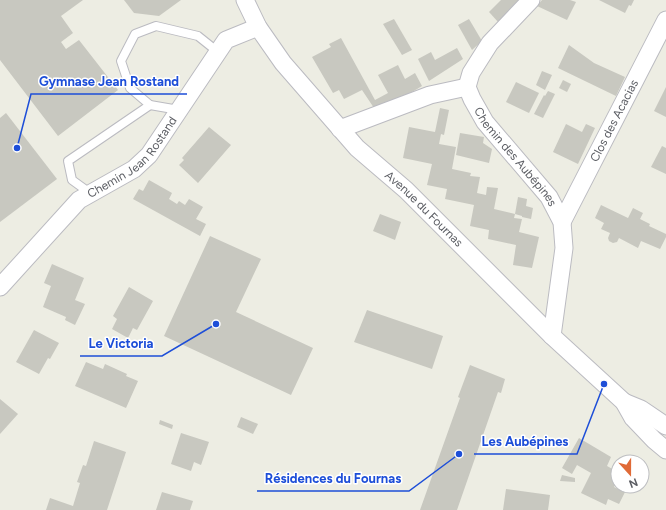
<svg xmlns="http://www.w3.org/2000/svg" width="666" height="510" font-family="Figtree,sans-serif">
  <rect width="100%" height="100%" fill="#edede3"/>
  <g fill="#c8c8c0">
    <path d="M0,0H83L61,16L73,33L61,42L66,49L79,40L118,90L58,136L0,60Z"/>
    <path d="M124,0H181L159,16L134,13Z"/>
    <path d="M501,0H522L499,23L489,12Z"/>
    <path d="M542,0H570L576,2L567,20L537,6Z"/>
    <path d="M599,0H634L631,6L629,5L625,13Z"/>
    <path d="M394,19L412,50L402,55L383,24Z"/>
    <path d="M469,19L482,41L472,50L458,25Z"/>
    <path d="M341,38L375,100L388,93L378,75L398,65L405,79L415,73L422,86L404,97L374,108L362,90L344,99L339,90L333,93L312,57L331,47L329,44Z"/>
    <path d="M569,45L594,63L625,77L616,96L558,68Z"/>
    <path d="M457,48L463,59L429,81L418,59L431,52L435,60Z"/>
    <path d="M542,71L552,75L545,90L536,85Z"/>
    <path d="M563,80L571,84L567,92L559,88Z"/>
    <path d="M516,82L539,93L529,113L506,102Z"/>
    <path d="M666,87V117L654,111Z"/>
    <path d="M548,91L555,94L543,118L534,114L544,95L545,96Z"/>
    <path d="M440,108L449,110L444,135L441,134L439,144L456,147L452,169L471,173L470,176L480,177L477,193L486,195L487,187L498,188L494,209L515,214L514,218L522,219L519,232L539,237L532,268L513,265L516,245L488,239L489,230L470,226L474,205L445,199L447,189L427,185L432,164L403,158L409,127L435,132Z"/>
    <path d="M6,113L57,179L0,222V118Z"/>
    <path d="M566,124L582,132L586,124L595,128L578,164L553,152Z"/>
    <path d="M209,127L231,145L198,183L179,165L184,160L182,158Z"/>
    <path d="M460,133L484,137L483,143L492,149L489,163L456,155Z"/>
    <path d="M662,146L666,148V174L651,167Z"/>
    <path d="M149,180L172,193L169,199L177,204L179,201L185,205L189,199L203,207L196,219L206,224L200,236L133,199L139,189L143,191Z"/>
    <path d="M518,197L527,199L526,206L533,208L531,219L522,217V216L515,214Z"/>
    <path d="M601,205L628,218L633,208L643,213L640,219L650,224L649,226L666,234V237L660,249L641,241L638,248L619,238L617,242L613,243L609,241L608,238L610,233L601,229L604,223L595,218Z"/>
    <path d="M380,214L401,222L395,240L373,231Z"/>
    <path d="M210,236L261,259L236,312L313,348L291,395L164,336Z"/>
    <path d="M52,264L84,278L75,300L85,304L75,325L65,320L66,317L43,307L51,286L44,283Z"/>
    <path d="M129,287L153,301L137,330L133,328L128,338L112,329L117,319L113,316Z"/>
    <path d="M367,310L443,336L432,369L354,342Z"/>
    <path d="M34,330L59,343L50,359L48,358L39,374L16,362Z"/>
    <path d="M86,362L103,369L105,364L127,374L126,376L138,381L126,408L75,386Z"/>
    <path d="M470,365L505,379L501,393L498,392L457,510H420L460,398L458,397Z"/>
    <path d="M0,399L18,414L0,434Z"/>
    <path d="M241,417L258,424L253,434L237,427Z"/>
    <path d="M160,420L173,425L172,429L159,424Z"/>
    <path d="M181,433L209,442L201,465L194,462L191,471L171,464Z"/>
    <path d="M579,438L611,457L607,466L618,472V479L614,487L625,492L619,504L608,499L606,505L581,493L591,473L577,465L572,474L562,468Z"/>
    <path d="M94,441L126,452L107,510H46L50,498L73,506L80,483L77,482L83,465L86,466Z"/>
    <path d="M562,475L575,478V482L560,481Z"/>
    <path d="M506,489L550,495L548,510H503Z"/>
    <path d="M162,492L193,501L190,510H156Z"/>
  </g>
  <g fill="none" stroke-linecap="round" stroke-linejoin="round">
    <g stroke="#bbbbc1" stroke-width="10">
      <g id="service">
        <path d="M179,110L150,105L130,88L121,61L135,34L156,26L198,36L218,52"/>
        <path d="M90,193L72,180L68,161L150,105"/>
      </g>
    </g>
    <g stroke="#bbbbc1" stroke-width="19">
      <g id="minor">
        <path id="s1" d="M245,0L258,27L283,63L357,148L406,190L552,336L624,402L633,418L654,440L666,450"/>
        <path id="s2" d="M531,0L490,43L471,73L467,87L472,99L485,122L549,197L562,222L564,248L552,336"/>
        <path d="M340,129L430,95L467,87"/>
        <path id="s3" d="M562,222L666,20"/>
        <path id="s4" d="M0,287L79,200L134,169L149,155L226,40L258,27"/>
        <path d="M624,402L641,409L666,426"/>
      </g>
    </g>
    <use href="#service" stroke="#fff" stroke-width="8"/>
    <use href="#minor" stroke="#fff" stroke-width="17"/>
  </g>
  <g text-anchor="middle" stroke-width="3" stroke-linejoin="round" paint-order="stroke">
    <g font-size="12" fill="#5b5d63" stroke="#fff">
      <text dy="4" stroke="none"><textPath href="#s3" startOffset="114">Clos des Acacias</textPath></text>
      <text dy="4" stroke="none"><textPath href="#s4" startOffset="187">Chemin Jean Rostand</textPath></text>
      <text dy="4" stroke="none"><textPath href="#s2" startOffset="195">Chemin des Aubépines</textPath></text>
      <text dy="4" stroke="none"><textPath href="#s1" startOffset="277">Avenue du Fournas</textPath></text>
    </g>
  </g>
  <path fill="none" stroke="#1d4ed8" stroke-width="1.5" d="M17 148L31 94H187M216 324L162 356H80M604 384L577 454H474M459 454L409 491H257"/>
  <g fill="#1d4ed8" stroke="#fff" stroke-width="1.5">
    <circle cx="17" cy="148" r="4"/>
    <circle cx="216" cy="324" r="4"/>
    <circle cx="604" cy="384" r="4"/>
    <circle cx="459" cy="454" r="4"/>
  </g>
  <g font-size="13" text-anchor="middle" font-weight="bold" fill="#1d4ed8" stroke="#fff" stroke-width="3" stroke-linejoin="round" paint-order="stroke">
    <text x="109" y="86">Gymnase Jean Rostand</text>
    <text x="121" y="348">Le Victoria</text>
    <text x="525" y="446">Les Aubépines</text>
    <text x="333" y="483">Résidences du Fournas</text>
  </g>
  <g transform="translate(630 474) rotate(159)"><circle r="19" fill="#ffffff" stroke="#bdbec1"/>
  <path d="M0-3L7 15L0 10L-7 15Z" fill="#e06a37"/>
  <text y="-6" font-size="11" font-weight="bold" text-anchor="middle" fill="#5b5d63">N</text>
  </g>
</svg>
